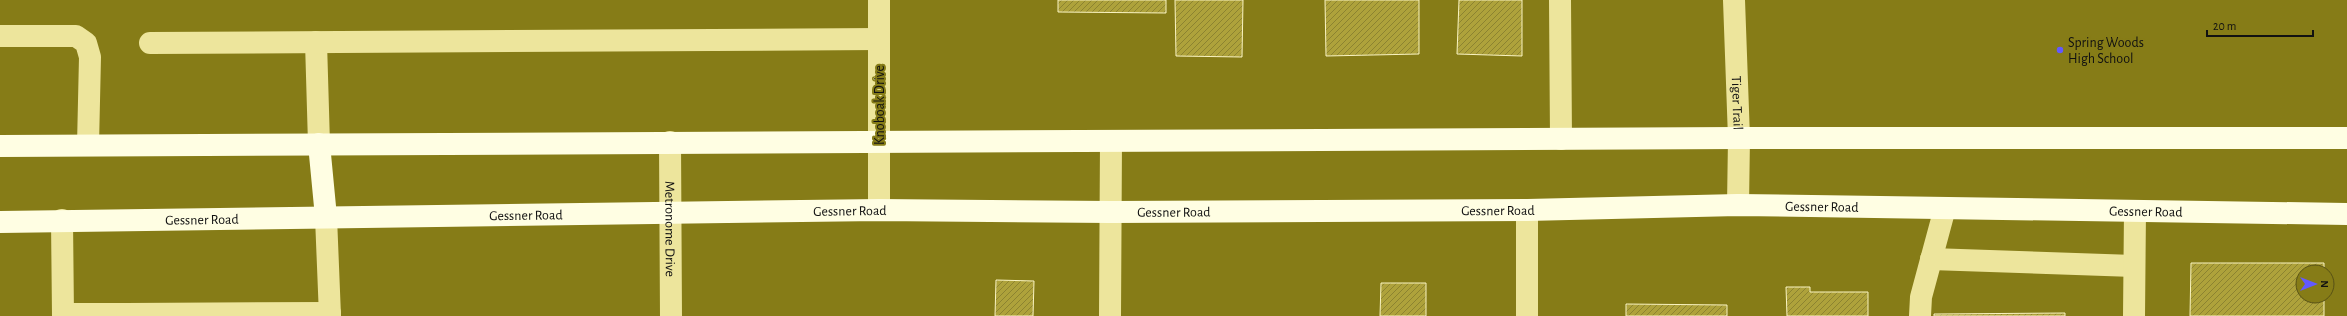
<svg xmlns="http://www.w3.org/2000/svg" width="2347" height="316" font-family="'Alegreya Sans',sans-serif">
  <defs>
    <pattern id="building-hatch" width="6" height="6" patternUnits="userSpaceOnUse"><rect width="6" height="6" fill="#aea23b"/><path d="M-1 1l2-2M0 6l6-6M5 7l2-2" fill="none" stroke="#8c8330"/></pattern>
  </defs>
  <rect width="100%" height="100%" fill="#867c17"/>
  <g fill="url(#building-hatch)" stroke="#faf4c2">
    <path d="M1058,0H1166V13L1058,12Z"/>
    <path d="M1175,0H1243L1242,57L1176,56Z"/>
    <path d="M1325,0H1419V54L1326,56Z"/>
    <path d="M1459,0H1522V56L1457,54Z"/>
    <path d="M2191,263H2324V272H2303V296H2324V316H2190Z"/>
    <path d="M996,280L1034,281L1033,316H995Z"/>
    <path d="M1381,283H1426V316H1380Z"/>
    <path d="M1786,287H1810V292H1868V316H1787Z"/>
    <path d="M1626,304L1727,305V316H1626Z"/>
    <path d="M2065,313V316H1934V314Z"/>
  </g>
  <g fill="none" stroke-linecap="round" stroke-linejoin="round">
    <g stroke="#ede59c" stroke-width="22">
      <path d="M879,0V210"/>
      <path d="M1560,0L1561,139"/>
      <path id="s1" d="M1734,0L1739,138L1738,205"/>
      <path d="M0,36H76L86,43L90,57L88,145"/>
      <path d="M316,42L319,144"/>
      <path d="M150,43L879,39"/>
      <path id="s2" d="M670,142L671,316"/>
      <path d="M326,217L330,316"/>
      <path d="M62,220L63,316"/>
      <path d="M1931,259L2134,266"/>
      <path d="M63,314H127V316"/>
      <path d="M127,314L330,313"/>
      <path d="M1110,316L1111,141"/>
      <path d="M1527,316V210"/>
      <path d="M1920,316L1921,297L1945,208"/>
      <path d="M2134,316L2135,211"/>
    </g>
    <g stroke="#fffee3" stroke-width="22">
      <path d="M319,144L326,217"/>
      <path d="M0,146L1739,138H2347"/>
      <path id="s3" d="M0,222L879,210L1111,212L1527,210L1738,205L2347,214"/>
    </g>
  </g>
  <circle fill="#6259ff" stroke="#867c17" stroke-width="1.5" cx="2060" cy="50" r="4"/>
  <g text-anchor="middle" stroke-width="4" stroke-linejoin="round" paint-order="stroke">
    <g font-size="14" fill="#111" stroke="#867c17" text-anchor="start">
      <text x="2068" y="47">Spring Woods<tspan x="2068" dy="16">High School</tspan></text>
    </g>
    <g font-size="14" fill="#111" stroke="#867c17">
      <text dy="5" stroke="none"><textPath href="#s1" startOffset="103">Tiger Trail</textPath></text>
      <text transform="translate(879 105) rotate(-90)" y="5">Knoboak Drive</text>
      <text dy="5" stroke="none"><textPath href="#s3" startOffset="1822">Gessner Road</textPath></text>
      <text dy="5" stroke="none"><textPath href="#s3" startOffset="1498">Gessner Road</textPath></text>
      <text dy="5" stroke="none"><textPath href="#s3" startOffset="850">Gessner Road</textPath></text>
      <text dy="5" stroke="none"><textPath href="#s3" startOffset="2146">Gessner Road</textPath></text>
      <text dy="5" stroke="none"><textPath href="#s3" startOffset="1174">Gessner Road</textPath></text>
      <text dy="5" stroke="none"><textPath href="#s3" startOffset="526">Gessner Road</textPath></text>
      <text dy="5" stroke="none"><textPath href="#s3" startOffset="202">Gessner Road</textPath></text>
      <text dy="5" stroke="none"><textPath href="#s2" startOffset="87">Metronome Drive</textPath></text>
    </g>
  </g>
  <g transform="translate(2315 284) rotate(90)"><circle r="19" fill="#867c17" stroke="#575115"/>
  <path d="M0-3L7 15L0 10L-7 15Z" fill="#6259ff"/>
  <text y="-6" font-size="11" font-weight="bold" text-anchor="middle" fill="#111111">N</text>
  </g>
  <path d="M2207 30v6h106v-6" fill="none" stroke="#111111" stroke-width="2"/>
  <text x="2213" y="30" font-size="12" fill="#111111" stroke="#867c17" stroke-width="3" paint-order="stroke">20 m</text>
</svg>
